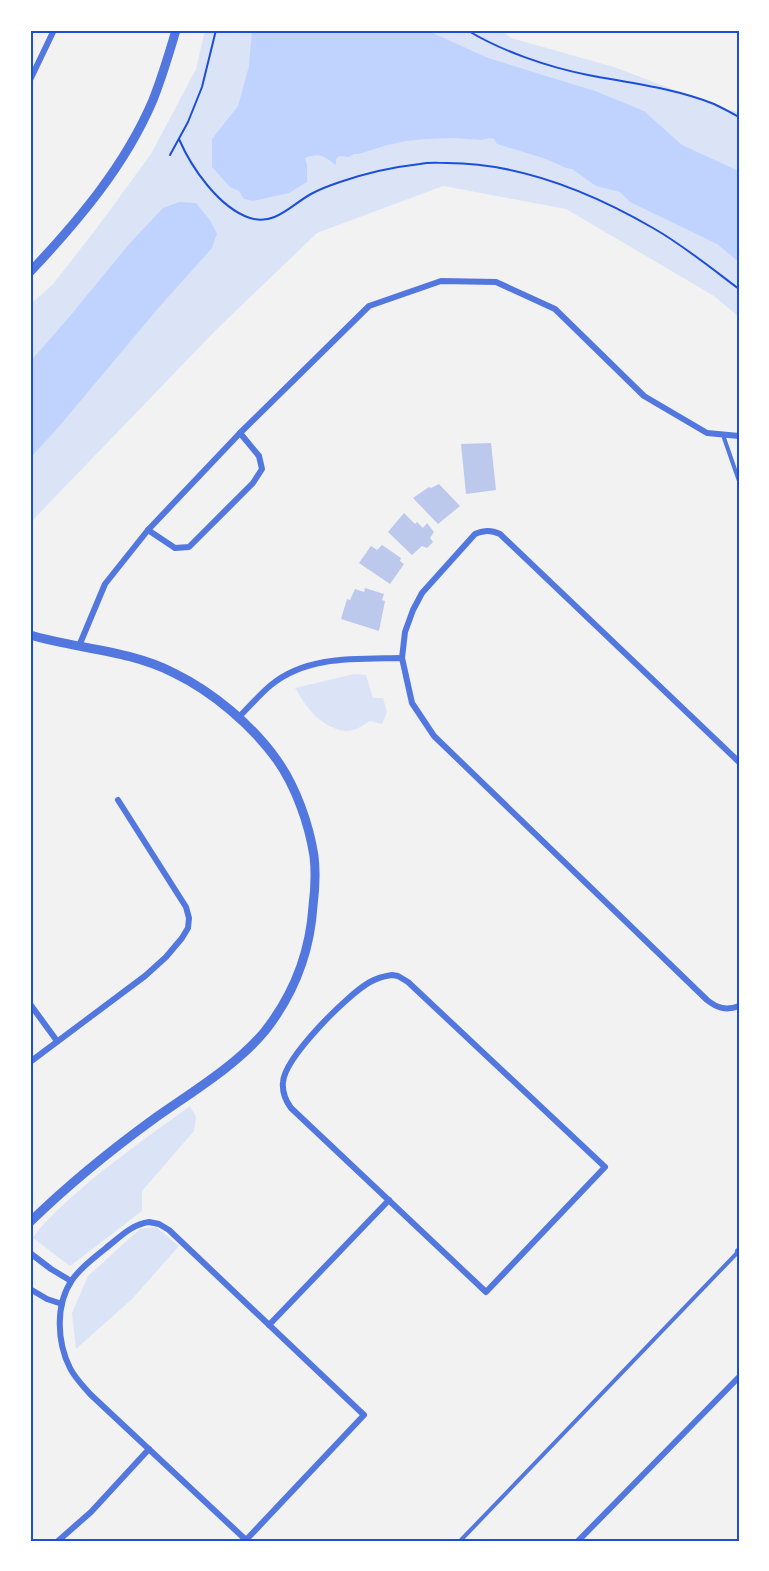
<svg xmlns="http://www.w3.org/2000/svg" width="769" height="1571" font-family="'Golos Text',sans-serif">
  <rect width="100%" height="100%" fill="#f2f2f2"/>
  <g fill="#dbe4f7">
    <path d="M205,30H501L511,38L614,67L720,107L739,112V317L714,296L566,209L443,186L317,233L215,331L30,523V305L54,283L99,225L151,154L196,69Z"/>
    <path d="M354,674L366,675L373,698H383L387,712L382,724L370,721C364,724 359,729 353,730C347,732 340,731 334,728C314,719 306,706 295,688Z"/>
    <path d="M190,1106L196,1117L194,1131L142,1191V1211L70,1266L33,1238C41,1225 53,1215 64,1204C103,1168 147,1137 190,1106Z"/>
    <path d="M156,1227L179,1246L132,1299L76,1349L72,1313L88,1276L140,1229Z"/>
  </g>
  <g fill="#bfd3fe">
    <path d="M252,30H426L488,58L595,91L644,111L682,145L739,171V262L717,244L630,202L620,192L596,186L572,169L566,168L546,159L497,144L494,139L491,138L480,140L454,138L426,139L405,141L384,146L359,154H354L349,157L339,156L336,159V165C324,156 320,152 305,158L307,165V182L289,193L253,201L244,199L239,191L230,187L212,167V139L238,106L249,66Z"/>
    <path d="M179,202L196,203L210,220L217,234L212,248L160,306L56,430L30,458V362L70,316L130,243L163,208Z"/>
  </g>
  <g fill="#bdc9ec">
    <path d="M491,443L496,490L466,494L461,444Z"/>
    <path d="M439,484L460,506L438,524L413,498L429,487L431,488Z"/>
    <path d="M404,513L415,524L417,522L423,528L427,523L434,532L430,538L433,542L427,548L422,546L412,555L388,532Z"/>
    <path d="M382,545L401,558L400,561L404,564L390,584L359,563L371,546L377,550Z"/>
    <path d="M365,588L384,594L382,600L385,601L379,631L341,619L347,599L350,600L355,589L364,592Z"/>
  </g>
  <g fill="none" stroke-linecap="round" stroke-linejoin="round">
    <g stroke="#1d4ed8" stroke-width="2">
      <path d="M467,30C501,51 548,67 588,75C630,83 674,88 714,104C723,108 731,113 739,117"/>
      <path d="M179,139C191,167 219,208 250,218C275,226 291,205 311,194C320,189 331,185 340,182C366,173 393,167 420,164C429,162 438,163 447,163C520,163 591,192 653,228C683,245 711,268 739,289"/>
      <path d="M170,155L188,122L202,87L216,30"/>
    </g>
    <g stroke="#5277de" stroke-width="4">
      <path d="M723,435L739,481"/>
      <path d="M460,1541L738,1252"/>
    </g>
    <g stroke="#5277de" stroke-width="6">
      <path d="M30,80L54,30"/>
      <path d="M148,530L175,548L189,547L253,483L262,469L259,456L240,433"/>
      <path d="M79,646L105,584L148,530L240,433L369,306L441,281L496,282L555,309L644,396L707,433L739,436"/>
      <path d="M402,658L405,632L413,610L422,593L475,534C485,530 491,530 500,534L739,762"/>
      <path d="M238,718C249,707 260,694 271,685C307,655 358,659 402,658L412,703L434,736L707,1000C717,1008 726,1011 739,1006"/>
      <path d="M392,975L398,976L408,982L605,1167L486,1292L291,1108C286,1101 282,1091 283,1082C285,1057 348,994 370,982C377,978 385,976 392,975Z"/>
      <path d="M30,1004L57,1041"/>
      <path d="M30,1062L145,976L166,957L182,938L188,928L189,918L186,907L118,800"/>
      <path d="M149,1222L159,1224L169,1230L364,1415L246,1540L90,1394C83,1386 75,1378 70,1368C57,1342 55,1305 72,1280C81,1267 94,1258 106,1248C119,1238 132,1224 149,1222Z"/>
      <path d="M738,1251L739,1252"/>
      <path d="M30,1253L51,1269L71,1281"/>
      <path d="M30,1289L47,1299L62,1304"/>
      <path d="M269,1325L389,1200"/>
      <path d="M58,1541L91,1512L149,1449"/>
      <path d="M578,1541L739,1377"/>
    </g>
    <g stroke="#5277de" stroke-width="9">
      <path d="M30,272C78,221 125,166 153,100C162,77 169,54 176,30"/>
      <path d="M30,635C78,649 129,650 174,673C213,692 252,725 277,760C296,787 309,824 314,856C316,873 315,890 313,906C310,952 294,994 265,1031C237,1065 192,1092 155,1118C111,1150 69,1184 30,1222"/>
    </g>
  </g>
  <rect width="769" height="1571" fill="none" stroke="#ffffff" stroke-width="63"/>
  <rect x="32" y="32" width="706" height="1508" fill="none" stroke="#1d4ed8" stroke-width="2"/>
</svg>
